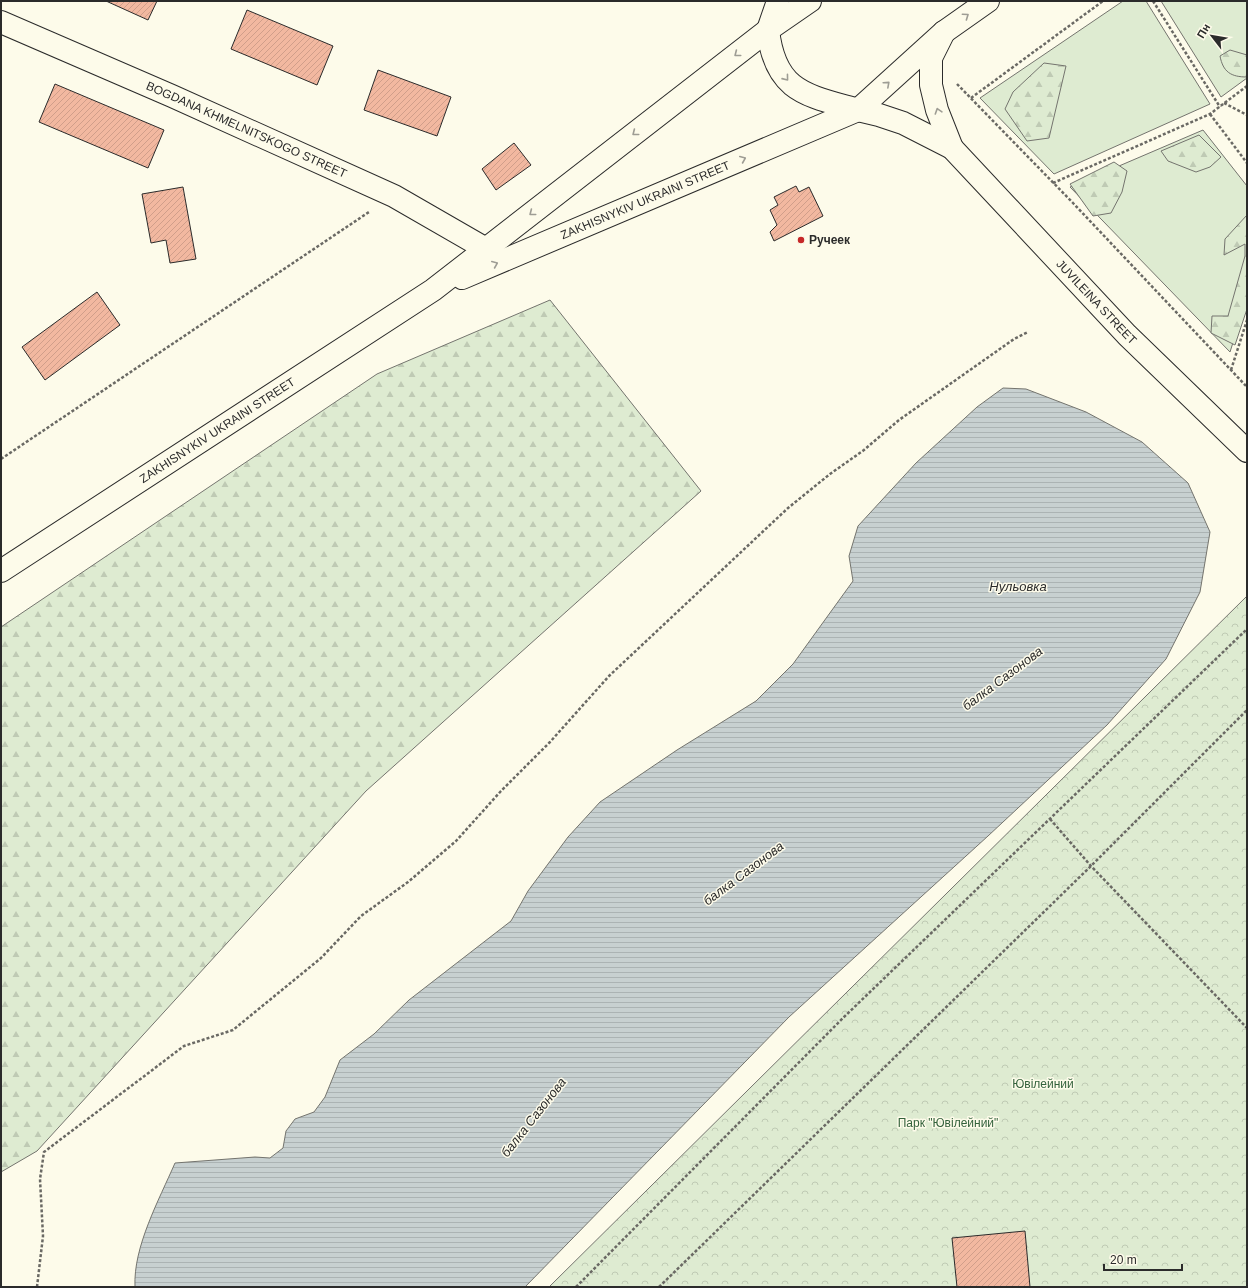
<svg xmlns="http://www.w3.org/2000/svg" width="1248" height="1288" font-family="Helvetica,sans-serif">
  <defs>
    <pattern id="forest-firs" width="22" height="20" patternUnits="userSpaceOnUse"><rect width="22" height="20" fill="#deebd1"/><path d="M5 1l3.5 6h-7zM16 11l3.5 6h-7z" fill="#bfcab4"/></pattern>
    <pattern id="park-crowns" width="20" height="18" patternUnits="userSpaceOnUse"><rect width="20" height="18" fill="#deebd1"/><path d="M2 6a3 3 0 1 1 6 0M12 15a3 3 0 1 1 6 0" fill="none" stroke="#bfcab4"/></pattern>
    <pattern id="water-rules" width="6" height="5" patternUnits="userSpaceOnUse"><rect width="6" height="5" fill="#c7d0d0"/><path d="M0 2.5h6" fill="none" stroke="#abb3b3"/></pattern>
    <pattern id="building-hatch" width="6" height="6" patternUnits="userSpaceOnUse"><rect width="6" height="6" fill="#f2b8a0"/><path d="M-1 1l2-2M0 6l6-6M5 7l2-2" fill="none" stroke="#d09e8a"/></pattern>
  </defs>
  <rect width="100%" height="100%" fill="#fdfbea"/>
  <g fill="#deebd1" stroke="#74746e">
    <path d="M1123,1H1146L1210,104L1054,174L980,98Z"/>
    <path d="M1161,1H1247V78L1221,97Z"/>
    <path d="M1203,130L1247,186V298L1230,352L1070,187Z"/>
  </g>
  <g fill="url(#forest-firs)" stroke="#74746e">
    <path d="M1230,50L1247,55V77C1231,77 1223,72 1220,56Z"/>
    <path d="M1044,63L1066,66L1049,138L1027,141L1005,109L1013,92Z"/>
    <path d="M1199,135L1221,157L1210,167L1196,172L1168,161L1161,151Z"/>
    <path d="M1114,162L1127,171L1122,192L1111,213L1093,216L1070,184Z"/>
    <path d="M1247,215V309L1235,345L1211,333L1212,316H1228L1245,256V244L1224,255L1225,239Z"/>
    <path d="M550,300L701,491L366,791L37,1151L1,1172V627L377,374Z"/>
  </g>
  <path fill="url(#park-crowns)" stroke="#74746e" d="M1247,596V1287H549Z"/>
  <path fill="url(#water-rules)" stroke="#74746e" d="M1003,388L1026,389L1086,412L1142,442L1188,483L1210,532L1200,592L1166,659L1107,725L988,836L789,1017L525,1287H135C133,1247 159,1200 175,1163L255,1157L270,1158L283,1148L286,1131L295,1119L314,1112L325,1097L340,1060L374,1034L409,1000L511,921L528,891L568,837L600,802L677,750L756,701L793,664L853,581L849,556L858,526L916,463L977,407Z"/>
  <g fill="url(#building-hatch)" stroke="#2b2b2b">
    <path d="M106,1H157L148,20Z"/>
    <path d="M247,10L333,46L317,85L231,49Z"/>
    <path d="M378,70L451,97L437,136L364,110Z"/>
    <path d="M55,84L164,130L148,168L39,122Z"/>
    <path d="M514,143L531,165L496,190L482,169Z"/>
    <path d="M796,186L799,192L809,187L823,216L774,241L770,232L777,225L770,210L778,205L774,197Z"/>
    <path d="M183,187L196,259L170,263L166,240L151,243L142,194Z"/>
    <path d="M97,292L120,325L45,380L22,347Z"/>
    <path d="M1025,1231L1030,1287H957L952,1238Z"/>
  </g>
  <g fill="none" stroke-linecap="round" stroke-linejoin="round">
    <g stroke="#2b2b2b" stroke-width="24">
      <g id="minor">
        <path id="s1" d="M1,22L172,96L394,196L486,249"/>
        <path d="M944,32L931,58V85L937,110L952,148"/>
        <path id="s2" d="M858,110L879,115L903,123L952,148L1127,335L1247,451"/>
      </g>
    </g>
    <g stroke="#2b2b2b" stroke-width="24">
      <path id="tertiary" d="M768,30L778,1"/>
    </g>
    <g stroke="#2b2b2b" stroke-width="24">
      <g id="trunk">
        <path d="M768,30C775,92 806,95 858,110"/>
        <path id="s3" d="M462,278L858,110L944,32L988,1"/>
        <path id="s4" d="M1,571L433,290L768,30L810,1"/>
      </g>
    </g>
    <g stroke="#6a6964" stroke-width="2.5" stroke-dasharray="3 2" stroke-linecap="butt">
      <path d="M1153,1L1220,107"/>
      <path d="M957,84L1073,203L1247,387"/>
      <path d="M971,98L1103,1"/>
      <path d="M1224,103L1247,115"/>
      <path d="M1210,114L1247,163"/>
      <path d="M1053,183L1210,114L1247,86"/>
      <path d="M1231,370L1247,320"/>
      <path d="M1,459L369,212"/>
      <path d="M1050,819L1091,866L1247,1028"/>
      <path d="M37,1287L43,1236L40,1179L44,1152L184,1046L233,1030L321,958L361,916L408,882L456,841L501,791L550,742L609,676L788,508L830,474L864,450L899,420L1014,339L1028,332"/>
      <path d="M576,1287L844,1017L1247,629"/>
      <path d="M659,1287L1091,866L1247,710"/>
    </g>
    <use href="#minor" stroke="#fdfbea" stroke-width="22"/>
    <use href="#tertiary" stroke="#fdfbea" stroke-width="22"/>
    <use href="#trunk" stroke="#fdfbea" stroke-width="22"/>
  </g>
  <defs><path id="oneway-chevron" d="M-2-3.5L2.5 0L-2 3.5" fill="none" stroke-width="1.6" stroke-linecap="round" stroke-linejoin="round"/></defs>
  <g stroke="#9e9d94">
    <use href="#oneway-chevron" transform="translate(966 16) rotate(-35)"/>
    <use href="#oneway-chevron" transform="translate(737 54) rotate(142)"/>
    <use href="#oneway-chevron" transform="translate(786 78) rotate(51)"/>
    <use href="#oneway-chevron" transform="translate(887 84) rotate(-42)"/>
    <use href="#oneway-chevron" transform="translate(938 111) rotate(-108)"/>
    <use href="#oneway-chevron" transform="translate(635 133) rotate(142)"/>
    <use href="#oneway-chevron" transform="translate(743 159) rotate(-23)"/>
    <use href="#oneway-chevron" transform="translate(532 213) rotate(142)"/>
    <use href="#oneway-chevron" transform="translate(495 264) rotate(-23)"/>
  </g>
  <circle fill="#c62828" stroke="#fdfbea" stroke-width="1.5" cx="801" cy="240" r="4"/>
  <g text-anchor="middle" stroke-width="3" stroke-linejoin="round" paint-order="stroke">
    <g font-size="12" fill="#2b2b2b" stroke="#fdfbea">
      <text dy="4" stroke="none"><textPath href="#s1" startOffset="268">BOGDANA KHMELNITSKOGO STREET</textPath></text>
      <text dy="4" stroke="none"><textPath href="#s3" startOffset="199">ZAKHISNYKIV UKRAINI STREET</textPath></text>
      <text dy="4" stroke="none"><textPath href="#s2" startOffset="313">JUVILEINA STREET</textPath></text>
      <text dy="4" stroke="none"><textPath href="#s4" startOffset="258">ZAKHISNYKIV UKRAINI STREET</textPath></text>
    </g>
    <g font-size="12" font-weight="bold" fill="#2b2b2b" stroke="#fdfbea" text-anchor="start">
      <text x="809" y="244">Ручеек</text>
    </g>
    <g font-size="12" fill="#34623c" stroke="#fdfbea">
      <text x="1043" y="1088">Ювілейний</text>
      <text x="948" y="1127">Парк "Ювілейний"</text>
    </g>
    <g font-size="13" font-style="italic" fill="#2b2b2b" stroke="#fdfbea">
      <text x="1018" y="591">Нульовка</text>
      <text transform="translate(1002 678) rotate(-37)" y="5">балка Сазонова</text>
      <text transform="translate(743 873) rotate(-37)" y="5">балка Сазонова</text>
      <text transform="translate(533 1117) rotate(-52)" y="5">балка Сазонова</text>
    </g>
  </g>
  <rect width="1248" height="1288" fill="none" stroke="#2b2b2b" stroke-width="4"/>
  <g transform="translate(1212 36) rotate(301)" stroke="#fdfbea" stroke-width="3" paint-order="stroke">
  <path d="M0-3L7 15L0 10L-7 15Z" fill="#2b2b2b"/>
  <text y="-6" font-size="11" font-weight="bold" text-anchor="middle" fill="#2b2b2b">Пн</text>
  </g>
  <path d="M1104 1264v6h78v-6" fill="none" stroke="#2b2b2b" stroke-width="2"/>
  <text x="1110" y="1264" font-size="12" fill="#2b2b2b" stroke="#fdfbea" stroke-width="3" paint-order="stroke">20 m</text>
</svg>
